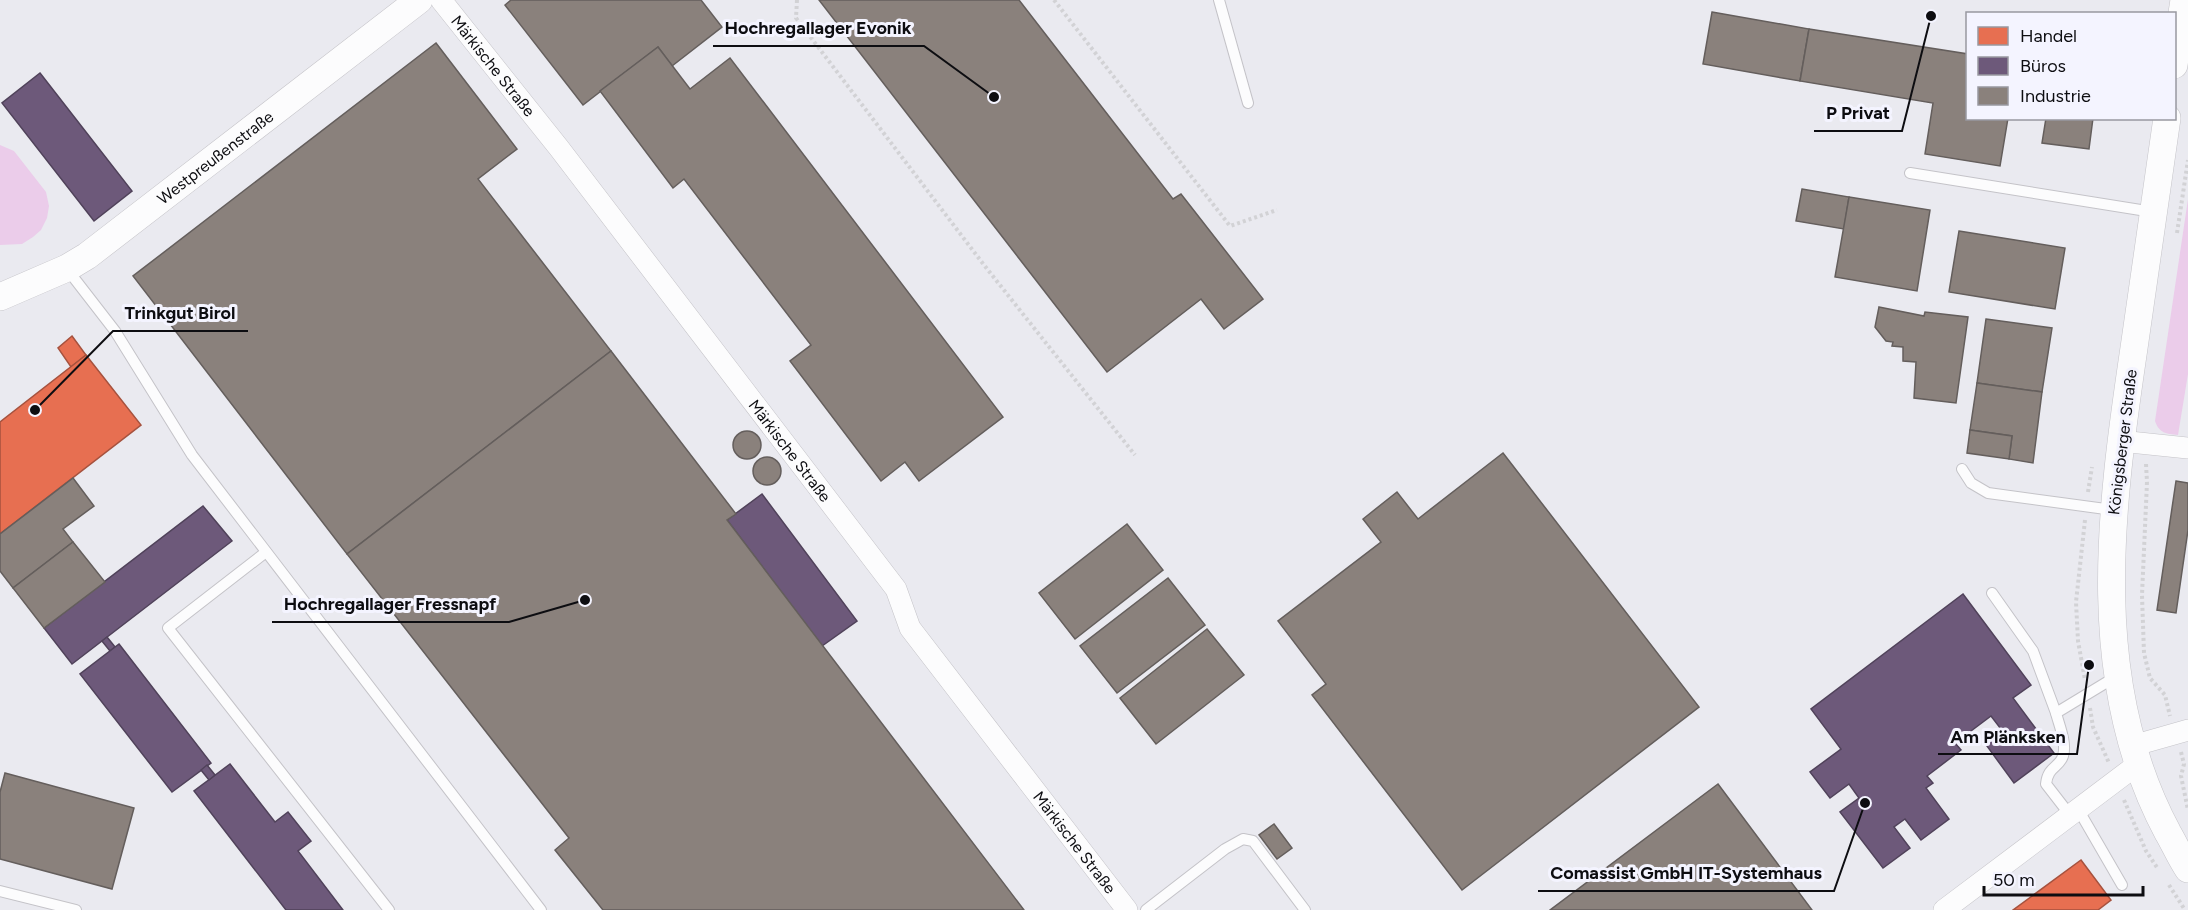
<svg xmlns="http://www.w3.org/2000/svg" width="2188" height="910" font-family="Figtree,sans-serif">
  <rect width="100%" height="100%" fill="#eaeaf0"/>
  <g fill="#ebccea">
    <path d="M0,145L14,151L46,192L49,206L47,218L41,230L33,237L22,244L0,245Z"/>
    <path d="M2188,199V374L2178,435C2166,434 2159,433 2155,421Z"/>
  </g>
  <g fill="#e76f51" stroke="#a6523e" stroke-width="1.5">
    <path d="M72,336L86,355L71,367L58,348Z"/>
    <path d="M86,355L141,425L0,534V422Z"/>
    <path d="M2081,860L2111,900L2098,910H2013Z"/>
  </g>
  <g fill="#6d597a" stroke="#50425a" stroke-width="1.5">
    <path d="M40,73L132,191L94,221L2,103Z"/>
    <path d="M762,494L857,621L822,646L727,520Z"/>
    <path d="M203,506L232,541L72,664L44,628Z"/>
    <path d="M1963,594L2031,685L2013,698L2054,753L2014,783L1984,742L2001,729L1991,716L1955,743L1961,750L1927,776L1933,783L1926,788L1949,819L1921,840L1905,819L1894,827L1910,848L1883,868L1840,812L1859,798L1849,784L1830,798L1810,772L1841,749L1811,709Z"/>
    <path d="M107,637L115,647L110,651L102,641Z"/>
    <path d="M119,644L211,763L172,792L80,674Z"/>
    <path d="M230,764L275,822L288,812L311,841L298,851L343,910H286L194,791Z"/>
    <path d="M207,765L215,775L209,780L201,770Z"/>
  </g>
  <g fill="#8a817c" stroke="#645e5c" stroke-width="1.5">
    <path d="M511,0H701L722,27L672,66L658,47L583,105L505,5Z"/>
    <path d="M819,0H1019L1173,199L1181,194L1263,299L1224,329L1201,299L1107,372Z"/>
    <path d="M1712,12L1809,29L1800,81L1703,64Z"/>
    <path d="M1809,29L1968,54V118H2008L2000,166L1925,154L1933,103L1800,81Z"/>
    <path d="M436,43L517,149L478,179L611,351L347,554L133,276Z"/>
    <path d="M658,47L690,89L730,58L1003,417L919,481L905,462L881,481L790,361L811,345L684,179L673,188L600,91Z"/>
    <path d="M2046,118H2093L2089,149L2042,143Z"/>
    <path d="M1802,189L1849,197L1844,229L1796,221Z"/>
    <path d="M1849,197L1930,210L1917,291L1835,277Z"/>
    <path d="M1959,231L2065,248L2055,309L1949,292Z"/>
    <path d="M1879,307L1924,316L1925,312L1968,317L1956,403L1914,398L1916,362L1903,361V347L1892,346L1893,342L1886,341L1875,327Z"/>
    <path d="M1986,319L2052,328L2042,392L1977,383Z"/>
    <path d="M611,351L736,514L727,520L1024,910H603L555,850L569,838L347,554Z"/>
    <path d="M1977,383L2042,392L2033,463L2009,459L2012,436L1970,430Z"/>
    <path d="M1970,430L2012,436L2009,459L1967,453Z"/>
    <circle cx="747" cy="445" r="14"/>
    <path d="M1503,453L1699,707L1462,890L1312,695L1326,684L1278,621L1381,542L1363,519L1397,492L1418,519Z"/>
    <circle cx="767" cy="471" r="14"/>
    <path d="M73,478L94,506L63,529L73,542L13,588L0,571V534Z"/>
    <path d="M2176,481L2188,483V530L2176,613L2157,610Z"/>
    <path d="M1127,524L1163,570L1075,639L1039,593Z"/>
    <path d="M73,542L105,582L44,628L13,588Z"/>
    <path d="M1168,578L1205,625L1117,693L1080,646Z"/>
    <path d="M1207,629L1244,675L1156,744L1120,698Z"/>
    <path d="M5,773L134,808L112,889L0,859V792Z"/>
    <path d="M1718,784L1812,910H1550Z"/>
    <path d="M1274,824L1292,848L1277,859L1259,835Z"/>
  </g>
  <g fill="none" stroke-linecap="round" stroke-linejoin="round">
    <g stroke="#c4c3c8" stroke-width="12">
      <g id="service">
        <path d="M1219,0L1248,103"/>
        <path d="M1910,173L2153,212"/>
        <path d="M67,269L115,331L192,455L541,910"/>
        <path d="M1962,469L1971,483L1988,493L2113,510"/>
        <path d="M266,552L168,628L389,910"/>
        <path d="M1992,593L2033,651L2056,713"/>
        <path d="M2078,809L2122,885"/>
        <path d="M2070,815L2046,784C2048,766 2059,768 2063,756C2067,743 2059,725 2056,713L2117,676"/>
        <path d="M0,891L76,910"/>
        <path d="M1146,910L1225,849L1243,839L1253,841L1305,910"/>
      </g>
    </g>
    <g stroke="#c4c3c8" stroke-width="22">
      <g id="minor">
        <path id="s1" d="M441,0L559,148L896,589L910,628L1127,910"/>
        <path d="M2120,441L2188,448"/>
        <path d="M2132,746L2188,730"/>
        <path d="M1944,910L2138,764"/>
      </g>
    </g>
    <g stroke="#c4c3c8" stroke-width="28">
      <g id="tertiary">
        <path d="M2174,65L2184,0"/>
        <path d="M2167,118C2156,195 2145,272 2134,348C2110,510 2087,683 2168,833C2175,845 2180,857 2188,869"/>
        <path id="s2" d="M0,297L67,268L87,256L419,0"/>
      </g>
    </g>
    <g stroke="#d2d2d5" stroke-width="4" stroke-dasharray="3 3" stroke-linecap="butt">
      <path d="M797,0L796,18L984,265L1135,455"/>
      <path d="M1054,0L1230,226L1277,210"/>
      <path d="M2177,233L2188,160"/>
      <path d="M2146,464L2147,482L2142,595L2144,653L2150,678L2165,695L2170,716"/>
      <path d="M2088,492L2092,467"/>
      <path d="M2085,520L2076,602L2078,641L2085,680"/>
      <path d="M2090,708L2093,727L2109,763"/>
      <path d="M2181,752L2184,764L2181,776L2188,810"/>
      <path d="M2124,800L2146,851L2158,869"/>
      <path d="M2169,885L2185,910"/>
    </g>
    <use href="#service" stroke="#fcfcfd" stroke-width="10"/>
    <use href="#minor" stroke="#fcfcfd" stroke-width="21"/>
    <use href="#tertiary" stroke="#fcfcfd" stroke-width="27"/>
  </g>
  <g text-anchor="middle" stroke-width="6" stroke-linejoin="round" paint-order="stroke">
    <g font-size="16" fill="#0d0d11" stroke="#f4f4ff">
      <text dy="6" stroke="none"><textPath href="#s1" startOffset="84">Märkische Straße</textPath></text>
      <text dy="6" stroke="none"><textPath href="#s2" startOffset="258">Westpreußenstraße</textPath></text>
      <text transform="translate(2122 442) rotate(-83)" y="6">Königsberger Straße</text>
      <text dy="6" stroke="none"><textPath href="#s1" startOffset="570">Märkische Straße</textPath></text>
      <text dy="6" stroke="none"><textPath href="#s1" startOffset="1056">Märkische Straße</textPath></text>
    </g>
  </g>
  <path fill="none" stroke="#0d0d11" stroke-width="2" d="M994 97L924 46H713M1931 16L1902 131H1814M35 410L113 331H248M585 600L509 622H272M2089 665L2077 754H1938M1865 803L1834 891H1538"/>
  <g fill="#0d0d11" stroke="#f4f4ff" stroke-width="2">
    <circle cx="994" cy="97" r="6"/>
    <circle cx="1931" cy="16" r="6"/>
    <circle cx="35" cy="410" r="6"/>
    <circle cx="585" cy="600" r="6"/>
    <circle cx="2089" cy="665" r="6"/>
    <circle cx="1865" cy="803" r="6"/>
  </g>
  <g font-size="18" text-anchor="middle" font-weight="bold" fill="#0d0d11" stroke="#f4f4ff" stroke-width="6" stroke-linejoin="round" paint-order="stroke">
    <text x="818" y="34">Hochregallager Evonik</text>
    <text x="1858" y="119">P Privat</text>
    <text x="180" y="319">Trinkgut Birol</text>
    <text x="390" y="610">Hochregallager Fressnapf</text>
    <text x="2008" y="743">Am Plänksken</text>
    <text x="1686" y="879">Comassist GmbH IT-Systemhaus</text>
  </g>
  <rect x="1966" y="12" width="210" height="108" fill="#f4f4ff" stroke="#9898a0" stroke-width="1.5"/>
  <rect x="1978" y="27" width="30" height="18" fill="#e76f51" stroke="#9898a0" stroke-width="1.5"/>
  <text x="2020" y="42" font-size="18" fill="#0d0d11">Handel</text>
  <rect x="1978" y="57" width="30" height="18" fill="#6d597a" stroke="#9898a0" stroke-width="1.5"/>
  <text x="2020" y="72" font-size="18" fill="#0d0d11">Büros</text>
  <rect x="1978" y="87" width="30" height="18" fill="#8a817c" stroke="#9898a0" stroke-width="1.5"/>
  <text x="2020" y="102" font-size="18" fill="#0d0d11">Industrie</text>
  <path d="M1984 886v9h159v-9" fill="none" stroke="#0d0d11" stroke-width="3"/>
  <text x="1993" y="886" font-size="18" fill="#0d0d11" stroke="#f4f4ff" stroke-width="4.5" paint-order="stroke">50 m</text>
</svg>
